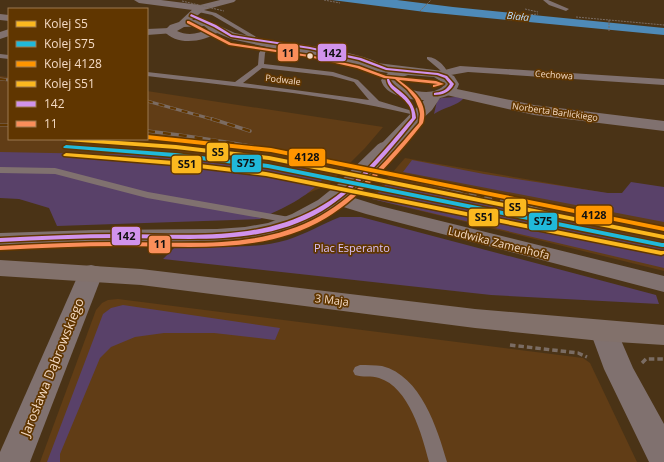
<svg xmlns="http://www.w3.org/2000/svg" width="664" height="462" font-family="'Open Sans',sans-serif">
  <rect width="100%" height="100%" fill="#4a3316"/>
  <g fill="#613d16">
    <path d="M0,76L9,77V139H147V91L383,127L365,148L328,185L252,216L0,171Z"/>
    <path d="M405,158L664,203V271L372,199L371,197Z"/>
    <path d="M118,299L583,358L590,363L637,462H40L96,310L102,303L108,300Z"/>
  </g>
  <g fill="#594169">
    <path d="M456,97L464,98C457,106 444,107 434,114L437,101L441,98Z"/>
    <path d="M0,152L207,156L305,169L324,178C307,198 283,208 260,219L57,226L49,208L19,199L0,198Z"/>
    <path d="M412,160L484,174L608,193H622L631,182L664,187V222L403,172Z"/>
    <path d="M386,184L664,242V268L372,199Z"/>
    <path d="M340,217H361L656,295L659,304L491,295L163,259L177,245C212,246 253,250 287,240C306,234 322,224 340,217Z"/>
    <path d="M123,305L280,328L275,340L214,333H164L135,337L111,347L100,358L60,454V462H47L103,314L111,308Z"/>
  </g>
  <path fill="#4e8ab8" d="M332,0H397L453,7L664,28V35L425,12Z"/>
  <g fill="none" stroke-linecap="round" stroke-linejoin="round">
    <g stroke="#7a6c63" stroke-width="1" stroke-dasharray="2 1" stroke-linecap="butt">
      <path d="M324,0L340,3"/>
      <path d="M525,9L538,12"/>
      <path d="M420,11L431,0"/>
      <path d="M576,17L664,25"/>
      <path d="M508,20L517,16L538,14"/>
      <path d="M609,20V32"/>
    </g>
    <g stroke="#7a6c63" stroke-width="3.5" stroke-dasharray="5.5 3" stroke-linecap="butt">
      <path d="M510,345L578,353L587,357"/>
      <path d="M642,363L646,359H664"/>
    </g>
    <g fill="#80716f" fill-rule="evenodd">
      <path d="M543,0H548L569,9L566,11L549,5Z"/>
      <path d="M196,8L216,13L263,41L258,42L212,15L194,11Z"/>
      <path d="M275,42C298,43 369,53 385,67L382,69L329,53L273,45L272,44Z"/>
      <path d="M263,47L268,48L265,53L264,64L333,72L358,80L379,101L419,113L415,115C327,94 237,87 147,76V72L235,82L258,65L259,53ZM262,68L332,76L354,82L369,100L243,83Z"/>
      <path d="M0,54L9,55V59L0,58Z"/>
      <path d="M427,57C436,56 450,69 448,78H444L440,70L427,59Z"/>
      <path d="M0,167L55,168L148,192L295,218L300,221L295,224L147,198L55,174L0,173Z"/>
      <path d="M360,365C367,365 375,365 382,366C421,376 437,428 447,462H429C422,435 409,387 379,378C371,375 363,378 355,375L353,371L355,367Z"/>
    </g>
    <path fill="#80716f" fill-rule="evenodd" d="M460,66L664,79V85L468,72L445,76L440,73L441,71Z"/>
    <g fill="#80716f" fill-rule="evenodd">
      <path d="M134,0H161L200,5L205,8L200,11L139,3Z"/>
      <path d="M0,14L9,15V21L0,20Z"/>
      <path d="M170,28L174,29L176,31L174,33L147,35V29Z"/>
      <path d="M9,29V36L0,39V32Z"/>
      <path d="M447,87L534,105L664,121V131L534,115L442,94L440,91L442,88Z"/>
      <path d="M91,265L100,267L103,273L30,462H0V452L79,273L82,267Z"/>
      <path d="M604,321L614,324L633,368L664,424V462H649L604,369L590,331L594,324Z"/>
    </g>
    <g fill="#80716f" fill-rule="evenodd">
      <path d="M220,0H236L234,2L204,10L192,20H206L235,33L369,62L443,71L454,76L459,84C457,93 448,96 440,98L432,110L420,121L390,155L384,156L378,155L375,151L378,147L424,100C410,100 385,96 381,80L388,73L369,70L231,39L217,33C203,42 176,46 164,31L170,25L179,22L196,6ZM204,26L208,29C199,34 187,36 177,31L184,27ZM408,75L434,77L445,84C435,98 407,91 396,82V79Z"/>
      <path d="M350,178L357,180L360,184L348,196L380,206L664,276V292L366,214L337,205C281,253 187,242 119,243C79,243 40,245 0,247V233L95,230L217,229L245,227L268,223L292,214L318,200L343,180Z"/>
    </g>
    <path fill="#82716b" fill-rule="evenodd" d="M0,260L141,269L475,309L664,325V345L601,341L475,328L141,285L0,276Z"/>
    <g stroke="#7b6b61" stroke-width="3">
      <g id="rail-far2">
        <path d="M0,79L9,80"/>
        <path d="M147,101L215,120"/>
      </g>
    </g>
    <g stroke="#7b6b61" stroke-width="3.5">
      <g id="rail-far1">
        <path d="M212,119L250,131"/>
        <path d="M0,125H9"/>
        <path d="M147,131C275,146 398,175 523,206"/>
      </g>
    </g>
    <g stroke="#7b6b61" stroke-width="4.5">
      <path id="rail" d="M519,205L549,213"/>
    </g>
    <use href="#rail-far2" stroke="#603600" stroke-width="2" stroke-dasharray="6" stroke-linecap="butt"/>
    <use href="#rail-far1" stroke="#603600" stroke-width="2.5" stroke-dasharray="8" stroke-linecap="butt"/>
    <use href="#rail" stroke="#603600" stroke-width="3" stroke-dasharray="10" stroke-linecap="butt"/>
    <path stroke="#7a6c63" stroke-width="1" stroke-dasharray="2 1" stroke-linecap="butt" d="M182,1L224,11"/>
    <path stroke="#80716f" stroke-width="18" d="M350,184L384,151"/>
    <g stroke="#603600" stroke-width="3">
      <g id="bus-1">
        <path d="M191,14L216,25L232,35L310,47L361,58L387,68L438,73L447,76L454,84C450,92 443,95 434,95V93C441,92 446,91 450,84L445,78L437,75L386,70L359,60L310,49L231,37L214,27L190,16Z"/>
        <path d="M387,79H389C391,85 395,87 400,91C409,98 415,106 416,118C390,151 358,189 322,211C262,247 188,238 121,238C81,238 40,240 0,242V238C40,236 81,234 121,234C187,234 255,242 316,209C354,189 384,150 412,118C412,112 411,107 407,103C402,95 387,89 387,79Z"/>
      </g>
    </g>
    <g stroke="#603600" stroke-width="3">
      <path id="bus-2" d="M187,21H189L231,43L309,55L359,66L386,76L436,81L444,84L434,87H433V85L438,84L399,80C413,91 429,102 423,123C397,156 362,196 326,218C265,255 189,246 121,246C81,246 40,248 0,250V246C40,244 81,242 121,242C189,242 259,250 320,216C358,195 391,155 419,123L420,114L419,109L415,99L407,89L395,79L384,78L357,68L309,57L229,45L187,23Z"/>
    </g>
    <use href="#bus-1" fill="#d193ec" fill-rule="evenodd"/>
    <use href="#bus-2" fill="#fa8e5a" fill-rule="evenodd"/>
    <g stroke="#603600" stroke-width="3">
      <path id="rail-1" d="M64,139H89L176,145L269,156L664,235V239L269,160L176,149L67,141Z"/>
    </g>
    <g stroke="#603600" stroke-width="3">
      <path id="rail-2" d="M66,145L175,153L268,164L662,243H664V247H662L268,168L175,157L64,148L63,147Z"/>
    </g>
    <g stroke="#603600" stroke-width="3">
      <path id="rail-3" d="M147,135L271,148L664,227V231L271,152L147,139Z"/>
    </g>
    <g stroke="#603600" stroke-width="3">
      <path id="rail-4" d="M66,153L174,161L266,172L661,251H664V254L661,255L266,176L174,165L64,156L63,155Z"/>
    </g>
    <use href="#rail-1" fill="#fbb81f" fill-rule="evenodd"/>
    <use href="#rail-2" fill="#20b9da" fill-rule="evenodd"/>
    <use href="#rail-3" fill="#ff9500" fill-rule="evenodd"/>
    <use href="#rail-4" fill="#fbb81f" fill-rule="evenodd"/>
  </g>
  <circle fill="#f4dac3" stroke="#603600" stroke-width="1.5" cx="310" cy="56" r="3.5"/>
  <g text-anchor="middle" stroke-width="3.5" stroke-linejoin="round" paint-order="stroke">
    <g font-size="9" fill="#f4dac3" stroke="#603600">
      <text transform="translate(554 75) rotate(4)" y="3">Cechowa</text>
      <text transform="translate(283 80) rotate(7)" y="3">Podwale</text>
      <text transform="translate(555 112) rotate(8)" y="3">Norberta Barlickiego</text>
    </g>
    <g font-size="10" font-style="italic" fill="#badcfa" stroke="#603600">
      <text transform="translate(518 16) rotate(6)" y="4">Biała</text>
    </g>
    <g font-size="11" fill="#f4dac3" stroke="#603600">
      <text transform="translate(499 243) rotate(14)" y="4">Ludwika Zamenhofa</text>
      <text transform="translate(332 300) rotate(7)" y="4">3 Maja</text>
    </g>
    <g font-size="11" fill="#dbc2fc" stroke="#603600">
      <text x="352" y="252">Plac Esperanto</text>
    </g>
    <g font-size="13" fill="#f4dac3" stroke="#603600">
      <text transform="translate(52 367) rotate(-68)" y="5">Jarosława Dąbrowskiego</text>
    </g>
  </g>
  <g stroke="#603600" stroke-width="1.5">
    <rect x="277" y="43" width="22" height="19" rx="4" fill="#fa8e5a"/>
    <rect x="317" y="43" width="30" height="19" rx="4" fill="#d193ec"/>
    <rect x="206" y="142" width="23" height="20" rx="4" fill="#fbb81f"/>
    <rect x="288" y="148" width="38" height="19" rx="4" fill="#ff9500"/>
    <rect x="231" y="154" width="31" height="19" rx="4" fill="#20b9da"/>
    <rect x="171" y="155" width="31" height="19" rx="4" fill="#fbb81f"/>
    <rect x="504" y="198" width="23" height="19" rx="4" fill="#fbb81f"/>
    <rect x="575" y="205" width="38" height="20" rx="4" fill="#ff9500"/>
    <rect x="468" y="208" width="31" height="19" rx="4" fill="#fbb81f"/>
    <rect x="528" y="212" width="30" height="19" rx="4" fill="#20b9da"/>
    <rect x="111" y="226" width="30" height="20" rx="4" fill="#d193ec"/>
    <rect x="148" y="235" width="23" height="19" rx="4" fill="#fa8e5a"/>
  </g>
  <g font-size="11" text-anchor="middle" font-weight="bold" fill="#111">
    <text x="288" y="57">11</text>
    <text x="332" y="57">142</text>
    <text x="218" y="156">S5</text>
    <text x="307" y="161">4128</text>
    <text x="246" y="167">S75</text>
    <text x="187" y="168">S51</text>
    <text x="515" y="211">S5</text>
    <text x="594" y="219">4128</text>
    <text x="484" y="221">S51</text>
    <text x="543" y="225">S75</text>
    <text x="126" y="240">142</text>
    <text x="160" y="248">11</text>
  </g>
  <rect x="8" y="8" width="140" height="132" fill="#603600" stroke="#9b784e"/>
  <rect x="16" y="21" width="20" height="6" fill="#fbb81f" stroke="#9b784e"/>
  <text x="44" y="28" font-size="12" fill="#f4dac3">Kolej S5</text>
  <rect x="16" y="41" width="20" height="6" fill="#20b9da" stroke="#9b784e"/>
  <text x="44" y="48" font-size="12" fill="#f4dac3">Kolej S75</text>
  <rect x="16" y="61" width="20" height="6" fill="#ff9500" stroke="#9b784e"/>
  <text x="44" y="68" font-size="12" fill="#f4dac3">Kolej 4128</text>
  <rect x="16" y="81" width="20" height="6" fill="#fbb81f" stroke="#9b784e"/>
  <text x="44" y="88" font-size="12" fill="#f4dac3">Kolej S51</text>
  <rect x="16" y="101" width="20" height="6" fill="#d193ec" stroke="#9b784e"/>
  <text x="44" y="108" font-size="12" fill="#f4dac3">142</text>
  <rect x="16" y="121" width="20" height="6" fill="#fa8e5a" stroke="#9b784e"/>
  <text x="44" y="128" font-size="12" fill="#f4dac3">11</text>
</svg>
